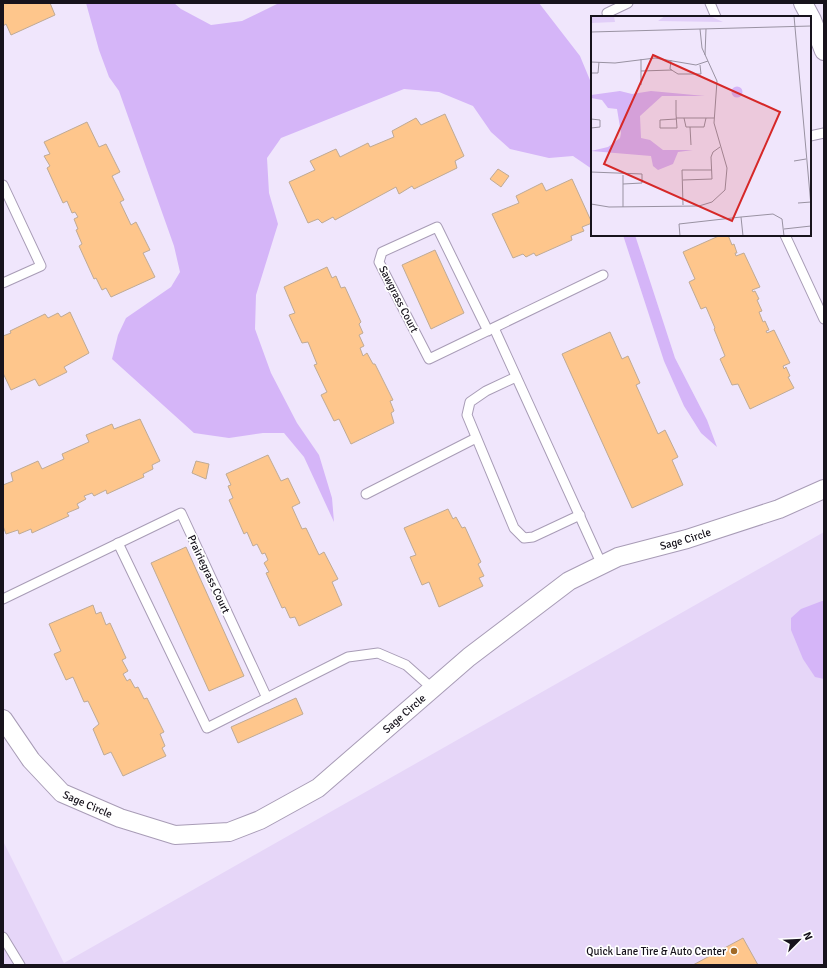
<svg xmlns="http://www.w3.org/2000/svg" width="827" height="968" font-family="Signika,sans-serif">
  <rect width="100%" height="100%" fill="#f0e6fc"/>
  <path fill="#e6d6f8" d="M824,532V965H3V841L64,963Z"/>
  <g fill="#d5b5f8">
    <path d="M86,3H174L181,9L211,25L242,21L279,3H539L580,56L592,85V169L573,156L549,158L510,149L491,132L473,106L439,92L404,89L281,138L267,158L269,193L278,224L256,295L255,329L271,373L297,423L319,455L332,498L334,522L304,457L284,433H263L229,438L194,433L112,359L118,335L126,318L171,287L180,272L174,246L119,91L109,77L99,50Z"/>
    <path d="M623,235H635L675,358L707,420L717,447L701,433L684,406L664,361Z"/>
    <path d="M822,601H824V679L815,677L803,659L791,630V618L801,609Z"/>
  </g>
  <g fill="#fec68c" stroke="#bfaa95">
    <path d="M3,3H50L55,15L11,35L6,24L3,26Z"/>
    <path d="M445,114L464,156L455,161L457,168L414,189L412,186L399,194L396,187L335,220L333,217L322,223L318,219L308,223L289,182L315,170L310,161L336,149L340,157L368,143L370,147L394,137L392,131L416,118L421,125Z"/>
    <path d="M87,122L99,147L106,144L120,172L112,176L124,200L120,202L131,225L136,222L150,250L143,253L155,277L111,297L106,288L102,290L96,278L94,279L79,246L82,244L76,230L78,229L74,219L78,217L75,212L72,213L67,201L63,203L47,168L50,166L44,156L50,154L44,142Z"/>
    <path d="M498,169L509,176L501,187L490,179Z"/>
    <path d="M572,179L592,223L582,227L584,231L571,236L572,240L536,256L534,253L526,257L523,254L513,258L492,214L519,203L516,196L542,183L546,191Z"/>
    <path d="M721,235H728L732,245L734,244L737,253H735L736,256L744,253L760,287L752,290L753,292L755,291L759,299L757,300L762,311L759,312L763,322L765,321L769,330L766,331L767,333L774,330L790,363L783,366L784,369L786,367L790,376L788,377L794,388L750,409L738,384L732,385L720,359L725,356L714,329L715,328L706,307L701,309L689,282L695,279L683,252Z"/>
    <path d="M435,250L464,313L431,329L402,265Z"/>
    <path d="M327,267L332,278L336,276L341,288L345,287L361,322L359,324L363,333L359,335L364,346L360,348L363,356L367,353L373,364H375L393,400L390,401L394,411L391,413L394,423L351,444L339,419L334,421L321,395L327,392L314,365L317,364L308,342L302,343L289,315L295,313L284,287Z"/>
    <path d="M70,312L89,353L64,367L67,372L39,386L35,379L11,390L3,373V336L11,333L10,331L45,314L48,318L58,313L61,317Z"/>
    <path d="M610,332L622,359L628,356L640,383L636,385L658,434L665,430L678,457L672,460L683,485L632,508L562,354Z"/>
    <path d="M140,419L160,461L152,465L153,469L143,474L144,477L107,494L106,490L94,496L92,493L84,496L86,499L77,504L79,508L67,513L69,516L32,533L31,529L19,534L18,530L6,534L3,526V485L13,481L11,473L38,461L42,469L64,459L62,454L89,442L86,435L112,424L114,429Z"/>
    <path d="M268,455L281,481L288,478L300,503L292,507L302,529L306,528L319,555L324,552L338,579L332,582L342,605L299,626L295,617L290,618L285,607L282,608L266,573L269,572L264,563L268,560L265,553L262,554L257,544L253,546L247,532L244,534L229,500L233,498L228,486L231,485L226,474Z"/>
    <path d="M196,461L209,464L206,479L192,473Z"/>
    <path d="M448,509L453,519L456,517L462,528L465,527L481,562L478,564L484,576L479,578L483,586L439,607L429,582L422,585L410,557L416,555L404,528Z"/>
    <path d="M186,547L244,676L209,691L151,563Z"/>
    <path d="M93,605L96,614L101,612L106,625L110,623L126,658L122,660L128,671L123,674L127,681L130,679L135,688L138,687L144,699L147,698L164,732L160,734L165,746L162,748L166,756L123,776L111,752L104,755L93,729L99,724L88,701L84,702L73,677L66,680L54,654L61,651L49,624Z"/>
    <path d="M296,698L303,714L238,743L231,727Z"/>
    <path d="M743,938L758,965H693Z"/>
  </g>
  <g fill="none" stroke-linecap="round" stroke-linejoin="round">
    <g stroke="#a89cb6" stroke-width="11">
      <g id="lane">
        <path d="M710,3L716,17"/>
        <path d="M607,13L628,3"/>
        <path d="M810,136L824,133"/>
        <path d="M3,185L41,266L3,283"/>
        <path d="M785,235L824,319"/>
        <path d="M494,328L602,565"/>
        <path d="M488,331L437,227L382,252L379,262L429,359L603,275"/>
        <path d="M516,377L486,391L470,402L467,415L514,528L524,538L533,537L580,515"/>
        <path d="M366,494L476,438"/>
        <path d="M118,543L207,728L348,657L378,653L406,665L433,689"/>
        <path d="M3,599L181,513L267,698"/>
        <path d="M3,937L20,965"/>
      </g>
    </g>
    <g stroke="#a89cb6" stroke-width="20">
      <g id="street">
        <path d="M803,3L812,20L824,51"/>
        <path id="s1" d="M3,719L31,760L62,793L120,818L175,835L229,832L260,820L318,788L469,657L569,581L618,557L687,539L779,509L824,489"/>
      </g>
    </g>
    <use href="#lane" stroke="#fff" stroke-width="9"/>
    <use href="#street" stroke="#fff" stroke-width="18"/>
  </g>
  <circle fill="#a16a26" stroke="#fff" stroke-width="1.5" cx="734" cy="951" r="4"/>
  <g text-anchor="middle" stroke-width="3.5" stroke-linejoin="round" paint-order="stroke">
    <g font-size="11" fill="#17131c" stroke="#fff">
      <text transform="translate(399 299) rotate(63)" y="4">Sawgrass Court</text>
      <text dy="4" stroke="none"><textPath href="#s1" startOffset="819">Sage Circle</textPath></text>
      <text transform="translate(209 574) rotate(65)" y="4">Prairiegrass Court</text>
      <text dy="4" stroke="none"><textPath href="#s1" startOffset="483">Sage Circle</textPath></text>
      <text dy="4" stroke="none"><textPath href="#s1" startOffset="123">Sage Circle</textPath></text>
    </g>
    <g font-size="11" fill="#17131c" stroke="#fff" text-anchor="end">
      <text x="726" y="955">Quick Lane Tire &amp; Auto Center</text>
    </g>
  </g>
  <g transform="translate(591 16)">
    <rect width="220" height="220" fill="#f0e6fc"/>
    <path d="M0,0H23L24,6L0,7ZM74,0H119L132,6L67,5Z" fill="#e1cef8"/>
    <path d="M140.5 76a5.5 5.5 0 1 1 11 0a5.5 5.5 0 1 1-11 0ZM29,75L41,78L60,75L114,80H71L49,100L50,122L59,124L72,134H102L87,136L82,148L67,154L62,150L60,140L0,135L17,131L29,122L30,117L26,93L17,92L11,84L0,82V79Z" fill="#d5b5f8"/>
    <path fill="none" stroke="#9992a2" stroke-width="1" d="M203,0L220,190M0,16L220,10M114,39L115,13M50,43V69M80,44L79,53L87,58H110L109,49M0,46L24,47L64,42L105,49L117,45M50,55L81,54M0,57H7L8,46M85,84V98L86,112H69V104L85,103M85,102H123M93,102L95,111H113L115,102M0,103L9,104V111L0,112M99,111L100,129M203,145L215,143M0,156L51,158V167L32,168M32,159V191M92,164L121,163L120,141L122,136L129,131M207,187L220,186M0,188L18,191L108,190L121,186L134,174L136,152L123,107L126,65L111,32L109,13M92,189L91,154H121M193,213L220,210M89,220L88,208L150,201M152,220L150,201L182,198L191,203L193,220"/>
    <path fill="#d62828" fill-opacity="0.15" stroke="#d62828" stroke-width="2" d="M62,39L189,96L141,205L13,148Z"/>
    <rect width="220" height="220" fill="none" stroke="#17131c" stroke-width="2"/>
  </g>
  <rect width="827" height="968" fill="none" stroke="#17131c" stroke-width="8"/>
  <g transform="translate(799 940) rotate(66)" stroke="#ffffff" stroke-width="3" paint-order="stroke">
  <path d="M0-3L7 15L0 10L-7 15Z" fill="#17131c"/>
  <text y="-6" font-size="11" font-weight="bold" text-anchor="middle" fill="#17131c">N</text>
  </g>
</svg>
